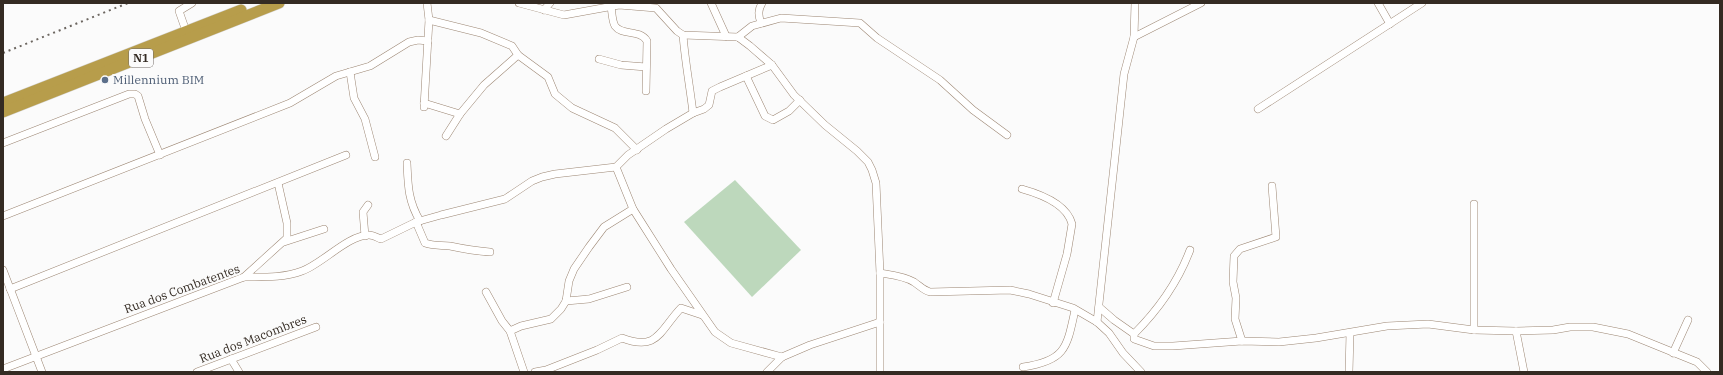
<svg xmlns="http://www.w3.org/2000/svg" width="1723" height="375" font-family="'IBM Plex Serif',serif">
  <rect width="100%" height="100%" fill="#fbfbfb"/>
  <path fill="#bdd8bc" d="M735,180L801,250L752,297L684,222Z"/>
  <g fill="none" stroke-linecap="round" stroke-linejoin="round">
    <g stroke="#9c8673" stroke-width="8">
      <g id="minor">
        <path d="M519,3L564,15L619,5L656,8L677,31L683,35L738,37L750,46L772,65L794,95L825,125L857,151L868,162L872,170L876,183L880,273V372"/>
        <path d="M711,3L726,36"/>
        <path d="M1378,3L1390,24"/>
        <path d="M611,6C612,12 612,21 615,26C622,36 640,29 647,41L646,91"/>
        <path d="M544,10L550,3"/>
        <path d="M429,20L481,33L512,46L518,55L548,77L555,94L572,108L615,128L637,150"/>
        <path d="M761,23C758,15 758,10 762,3"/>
        <path d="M186,31L179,11L192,3"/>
        <path d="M683,35C685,61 690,87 693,113"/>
        <path d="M738,37L752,26L781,18L860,23L877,38L940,80L973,110L1007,135"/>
        <path d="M1134,37L1201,3"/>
        <path d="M599,59L621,65L646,67"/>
        <path d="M350,72L354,98L365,119L375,157"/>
        <path d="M746,76L765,116L773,120L789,111L800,100"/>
        <path d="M424,103L460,114L484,85L518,55"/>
        <path d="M424,107L429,20L427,3"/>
        <path d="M1258,109L1422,3"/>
        <path d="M446,136L460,114"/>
        <path d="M3,143L129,94H135L138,96L145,119L160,155"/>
        <path d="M407,163C408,185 408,201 420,221"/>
        <path d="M616,167L633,209L671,269L715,332L731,343L782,357"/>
        <path d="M1022,189C1040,194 1067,204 1072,224L1067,254L1053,303"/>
        <path d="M1474,204V330"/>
        <path d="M3,216L290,103L336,76L370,66L409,42L418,40L428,41"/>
        <path d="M416,222L425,243C433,246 441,245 450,246C464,249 476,251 490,252"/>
        <path d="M365,236L363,212L368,205"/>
        <path d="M284,242L324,229"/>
        <path d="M3,270L42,372"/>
        <path d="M880,273C892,275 904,276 914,282C920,286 923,290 930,292L1010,290L1029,294L1073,308L1097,322L1109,333L1123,353L1141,372"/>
        <path d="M244,277L287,238V223L278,183"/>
        <path d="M10,289L346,155"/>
        <path d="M486,292L502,321L510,331"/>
        <path d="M566,301L589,299L627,287"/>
        <path d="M1099,307L1114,320L1134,334V339L1154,346H1173L1242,341L1279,342L1316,338L1387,326L1428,324L1474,330L1516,331L1553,330L1570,327H1593L1628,334L1697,362L1707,372"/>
        <path d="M1097,322L1124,74L1134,37L1135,3"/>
        <path d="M1516,331L1524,372"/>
        <path d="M1134,334C1158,310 1178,282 1190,250"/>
        <path d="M1242,341L1235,319L1236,298L1233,282L1234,256L1240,249L1276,237L1272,186"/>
        <path d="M1673,353L1688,320"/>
        <path d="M231,359L239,372"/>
        <path d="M1023,367C1066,361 1067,347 1075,310"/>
        <path d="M3,369L244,277C263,277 284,278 302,271C322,264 348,235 369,235C373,235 378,238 381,239L416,222L441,215L505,199L532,181L542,177L555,174L616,167L628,155L666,129L693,113L704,109L709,105L712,91L720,87L772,65"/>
        <path d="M197,372L316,327"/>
        <path d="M524,372L510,331L521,326L551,319L561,309L566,301L569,281L574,269L589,247L604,227L633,209"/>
        <path d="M535,372L546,370L597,350L622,338C658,352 660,330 681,308L702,315"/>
        <path d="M767,372L782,357L810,345L880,322"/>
        <path d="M1349,372L1350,333"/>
      </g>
    </g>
    <g stroke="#d6d5d3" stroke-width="12">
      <g id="highway">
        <path d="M3,103L241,10"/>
        <path d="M3,112L279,3"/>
      </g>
    </g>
    <use href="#minor" stroke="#fff" stroke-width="7"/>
    <use href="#highway" stroke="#b79d4b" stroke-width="11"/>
    <path stroke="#6c6660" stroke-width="2" stroke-dasharray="2 4" stroke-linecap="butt" d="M3,53L128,3"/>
  </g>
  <circle fill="#5c6f8a" stroke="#fbfbfb" stroke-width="1.5" cx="105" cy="80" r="4"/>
  <g text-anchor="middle" stroke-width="4" stroke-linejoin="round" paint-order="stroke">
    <rect fill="#fbfbfb" stroke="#706964" stroke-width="1" x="129" y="49" width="24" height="18" rx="3"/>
    <g font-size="11" font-weight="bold" fill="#342b23">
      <text x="141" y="62">N1</text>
    </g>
    <g font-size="12" fill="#4e5e75" stroke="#fbfbfb" text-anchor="start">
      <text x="113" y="84">Millennium BIM</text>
    </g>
    <g font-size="12" fill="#342b23" stroke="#fbfbfb">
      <text transform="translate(182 289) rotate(-20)" y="4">Rua dos Combatentes</text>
      <text transform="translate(253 339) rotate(-21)" y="4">Rua dos Macombres</text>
    </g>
  </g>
  <rect width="1723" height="375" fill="none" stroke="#342b23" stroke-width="8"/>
</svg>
